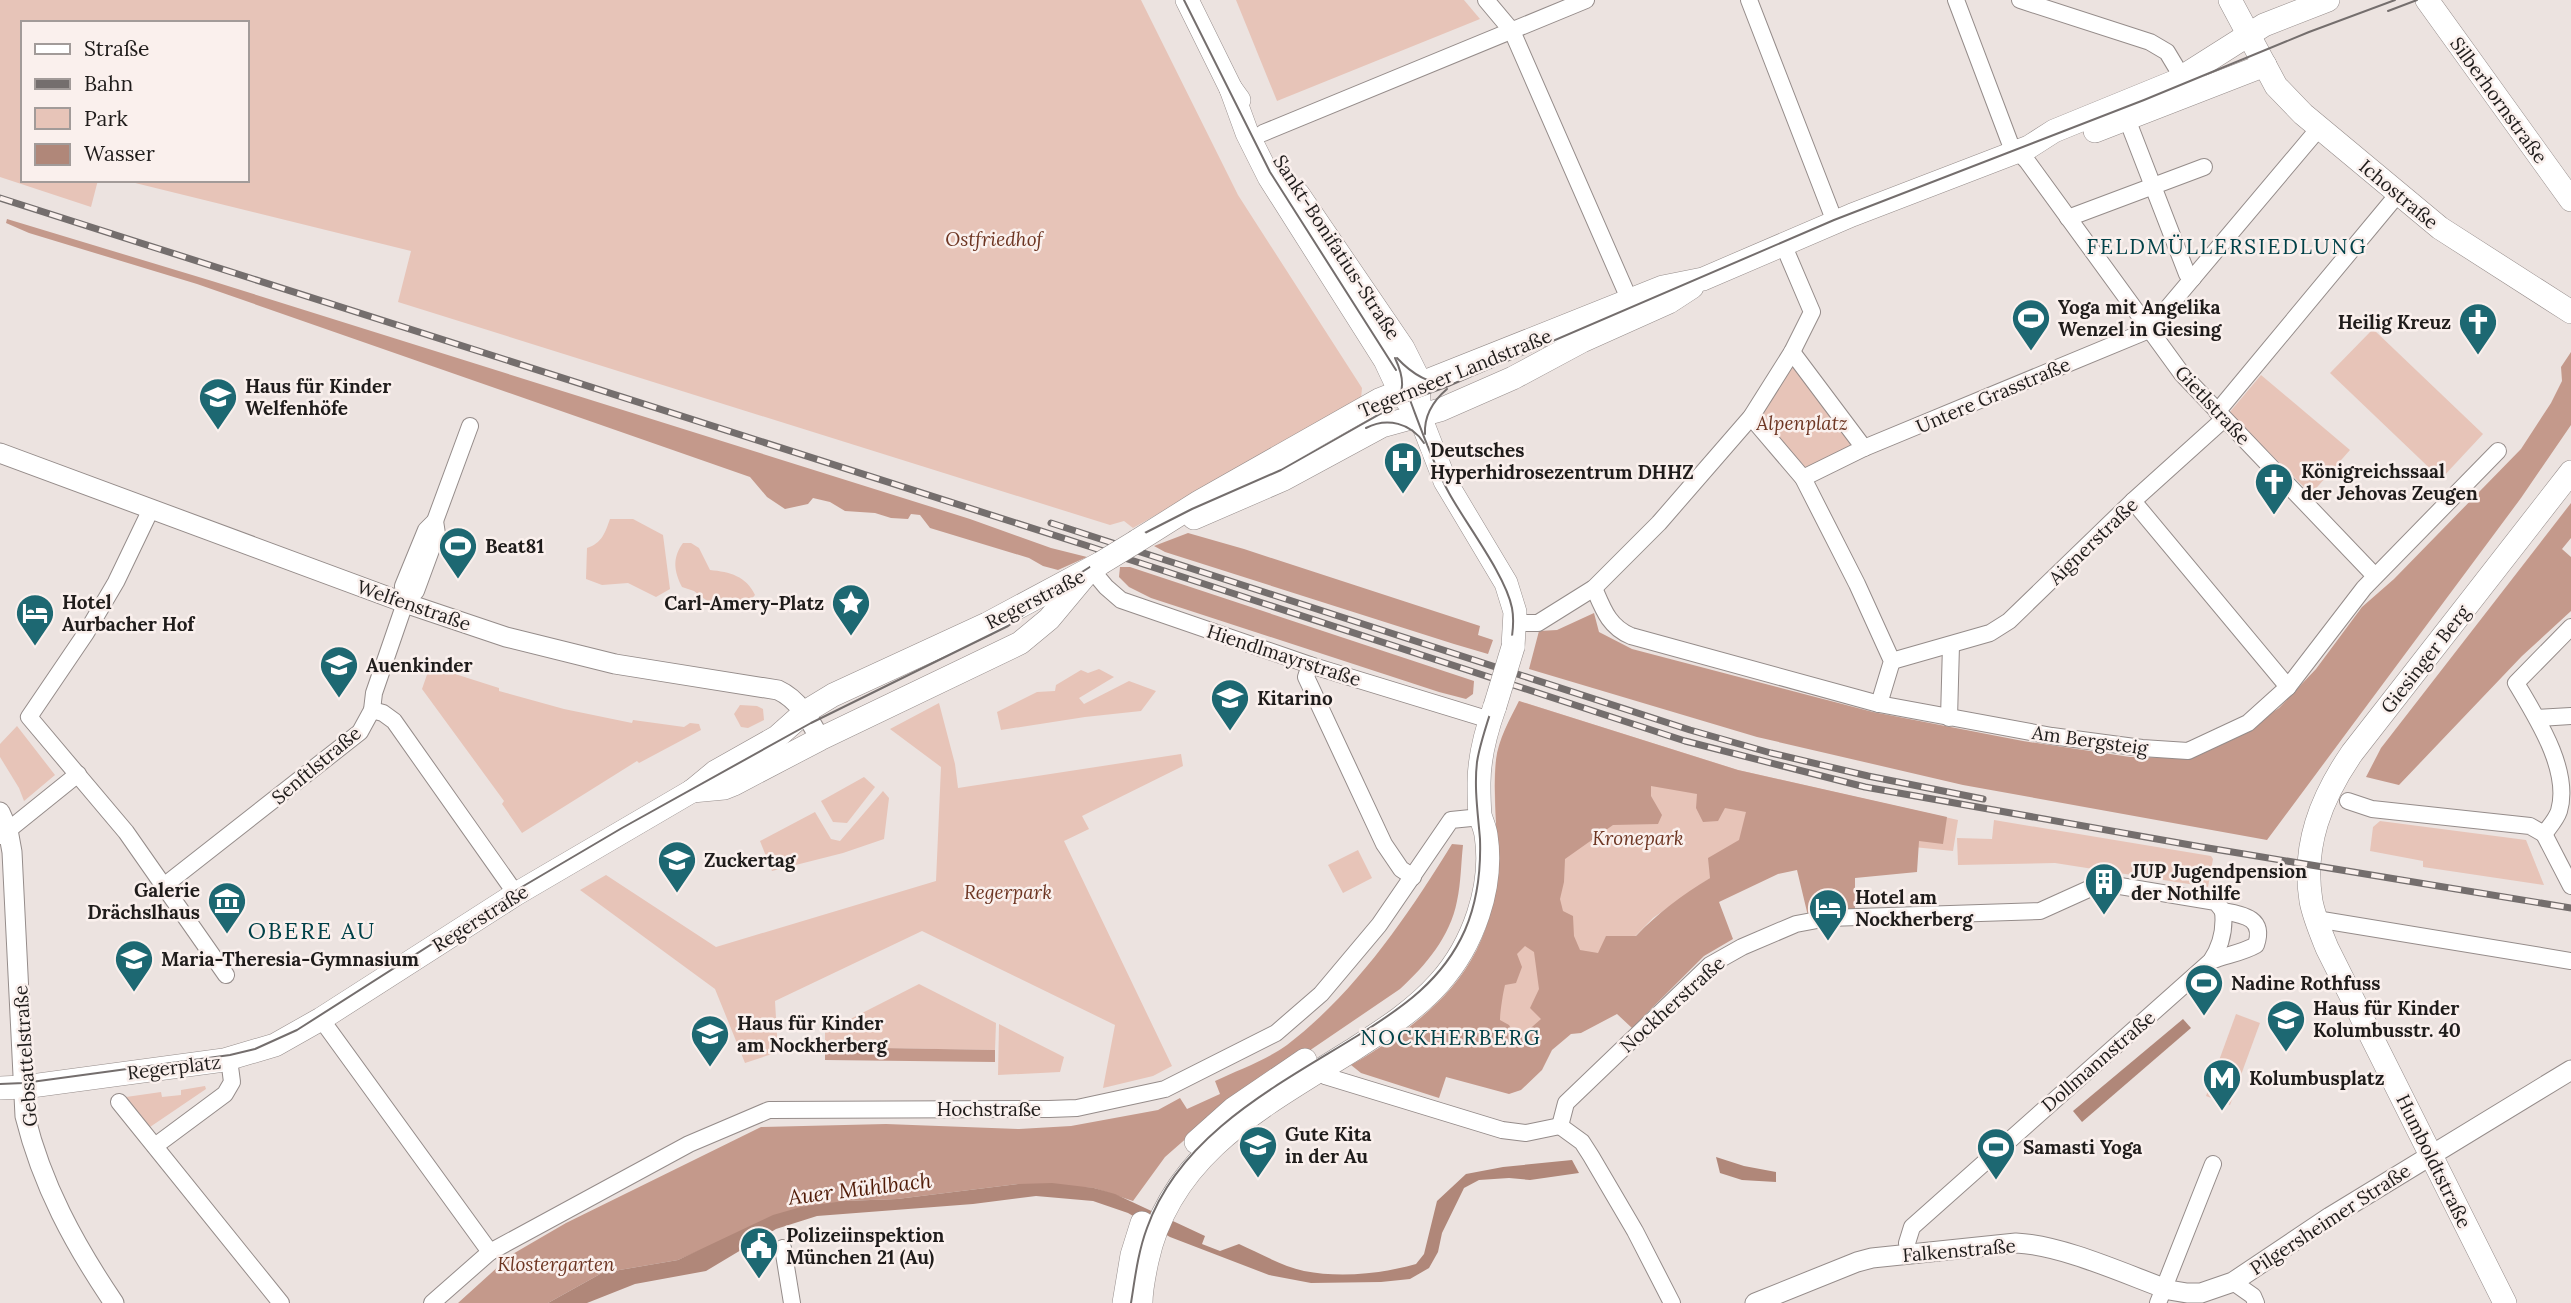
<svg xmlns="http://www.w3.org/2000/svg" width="2571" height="1303" font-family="Lora,serif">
  <rect width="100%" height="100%" fill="#ece3e0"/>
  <g fill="#e7c4b8">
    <path d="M0,0H1141L1238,195L1362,388L1361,399L1133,528L1124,521L1110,525L398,302L411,251L123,180H247V23H23V180H98L91,207L0,177Z"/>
    <path d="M1236,0H1464L1480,19L1277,101Z"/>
    <path d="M2373,329L2483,434L2441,479L2330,373Z"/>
    <path d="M1795,359L1859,445L1804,474L1754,415Z"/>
    <path d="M2261,375L2350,450L2311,494L2229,413Z"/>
    <path d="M610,519H633L663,535L670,589L656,597L628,583L602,585L586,579L587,548C602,543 605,533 610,519Z"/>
    <path d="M683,543H691L699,548L710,570C730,572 746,576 755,595L748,603H710L694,591L682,587C674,571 672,558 683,543Z"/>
    <path d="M430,666L499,688V691L564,709L632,723L633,720L684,727L690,723L699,724L701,730L639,763L637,761L522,833L502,804L504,801L422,689Z"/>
    <path d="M1099,669L1114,677L1079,698L1084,704L1129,681L1156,691L1141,711L1085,717L1001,730L997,712L1037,692L1055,691L1056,685L1081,670L1088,673Z"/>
    <path d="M1519,701L1738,770L1958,820L1953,851L1854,841L1710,878L1653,918L1613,959L1495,1063L1374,1051C1428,1021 1481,969 1494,906C1497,891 1497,873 1497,858C1498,829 1491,782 1497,756C1501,736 1510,719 1519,701Z"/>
    <path d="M939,703L955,764L958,788L1181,754L1183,766L1082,816L1089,829L1064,841L1172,1066L1153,1076L1103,1088L1115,1025L922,931L775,1001L778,1052L745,1063L715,989L580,890L606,875L716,947L936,881L941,767L890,729Z"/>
    <path d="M740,705L757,706L763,709L764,720L748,728L741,727L734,714Z"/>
    <path d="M17,726L55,775L24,801L19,788L0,757V744Z"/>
    <path d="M864,777L875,787L847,823L833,822L821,801Z"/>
    <path d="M883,791L889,798L884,839L843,853L772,871L760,841L815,812L831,839L840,841Z"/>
    <path d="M1994,820L2211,856L2213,859L2208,887L2055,863L1958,865L1957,838L1992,839Z"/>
    <path d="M2380,821L2526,840L2544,885L2423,867V861L2370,851L2373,827Z"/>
    <path d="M1358,850L1372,878L1343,893L1328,865Z"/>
    <path d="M919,984L996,1023L995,1050L825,1047V1032Z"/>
    <path d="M2236,1014L2260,1023L2230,1105L2206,1096Z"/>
    <path d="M999,1024L1064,1057L1060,1072L998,1075Z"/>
    <path d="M205,1086L206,1089L150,1127L126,1097L161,1092L162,1097L181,1095V1090Z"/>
  </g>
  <g fill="#c4998b" fill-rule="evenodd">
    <path d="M7,219L212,281L970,519L1051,548L1087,557L1058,570L1043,566L1029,558L930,528L920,515L911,514L908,519L891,518L875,513L845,511L830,502L813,498L808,504L785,509L767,497L750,477L197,284L29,233L6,223Z"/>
    <path d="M2571,352V425L2521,498L2267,840L1963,785L1757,737L1529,669L1539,631L1557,630L1594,613L1599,632L1632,649L1873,712L2023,741L2130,757L2184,758L2227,742L2279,708L2316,669L2362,607L2394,579L2521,449L2551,403L2562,381L2561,367Z"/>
    <path d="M2571,503V538L2562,549L2571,557V611L2522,656L2399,785L2366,777L2381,748Z"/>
    <path d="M1188,533L1244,549L1480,626L1478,635L1493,640L1488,654L1454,644L1165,552L1154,546Z"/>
    <path d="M1120,567H1130L1474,681L1473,694L1466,699L1439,692L1151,598L1129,587L1119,577Z"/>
    <path d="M1519,701L1738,770L1947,817L1943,844L1919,841L1917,872L1855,878V910L1808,916L1797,870L1778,874L1719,902L1733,939L1704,956L1632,1028L1617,1014L1581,1033L1571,1034L1552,1050L1542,1070L1521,1090L1509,1094L1446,1077L1439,1098L1361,1073L1351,1065C1437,1015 1497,963 1497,856C1497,824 1493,792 1496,760C1498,740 1510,719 1519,701ZM1651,786L1697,794L1696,808L1703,822L1718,821L1725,808L1746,812L1739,840L1708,858L1710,878C1682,895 1658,913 1636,936H1606L1598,953L1580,950L1574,936L1573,916L1563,911L1560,899L1564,882L1565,859L1613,825L1658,824L1662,815L1651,796ZM1525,946L1534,952L1539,989L1530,1008L1541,1019L1517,1040L1509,1025L1500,1020C1500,1012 1503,993 1505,985L1516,983L1522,967L1517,954Z"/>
    <path d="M1452,844L1463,845C1461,863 1461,883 1457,901C1450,937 1426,965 1400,989L1206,1121L1165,1157L1133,1201L1094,1188L1018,1184L897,1199L844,1201L703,1249L678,1260L602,1273L548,1303H458L511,1255L566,1223L761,1127L886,1124L1019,1129L1071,1126L1158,1110L1180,1098L1187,1109L1220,1094L1215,1081C1238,1070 1266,1060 1287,1045C1356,992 1407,917 1452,844Z"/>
    <path d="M825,1047L995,1050V1062L825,1060Z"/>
  </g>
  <g fill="#b08779">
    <path d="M2183,1019L2191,1028L2082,1122L2073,1111Z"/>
    <path d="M1716,1157L1744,1166L1776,1172V1182L1742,1180L1720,1173Z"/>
    <path d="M1572,1160L1579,1173L1530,1180L1509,1178L1479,1180L1464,1188L1442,1233L1438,1252L1429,1268L1410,1279L1381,1282L1311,1283L1269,1275L1170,1237L1128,1213L1093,1201L1036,1196L973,1204L817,1216L776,1229L706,1271L635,1284L587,1303H548L602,1273L678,1260L773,1215L801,1207L844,1201L897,1199L1018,1184L1052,1183L1094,1188L1115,1194L1205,1236L1202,1244L1220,1251L1239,1244C1259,1253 1282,1266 1304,1271C1340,1278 1381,1274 1416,1264L1424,1254L1437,1201L1466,1174L1503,1167Z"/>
  </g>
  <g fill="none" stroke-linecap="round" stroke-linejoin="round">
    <g stroke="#958c8a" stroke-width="18">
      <g id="minor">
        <path d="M1486,0L1512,31L1630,301"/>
        <path d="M1749,0L1835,222"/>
        <path d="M1956,0L2010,143L2027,161L2182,374L2375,576"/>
        <path d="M2020,0L2150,42L2167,52L2182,77"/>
        <path d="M2127,119L2187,274L2193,278"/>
        <path d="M1263,133L1586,0"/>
        <path d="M2068,218L2204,167"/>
        <path d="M1792,352L1864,448L1803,478"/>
        <path d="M2217,412L2398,194"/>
        <path d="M1751,417L1803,478L1857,584L1892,661L1879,704"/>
        <path d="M1864,448L2149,330L2320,127"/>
        <path d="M2133,501L2288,687"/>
        <path d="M151,509L116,582L86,633L29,717L126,832L226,975"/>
        <path d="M1091,569L1106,587L1121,600L1310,665L1490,720"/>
        <path d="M1594,588C1603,609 1609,627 1631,636L1879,704L2052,736L2142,748L2188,751L2248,723L2288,687L2364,588L2498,451"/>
        <path d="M405,603L403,586L426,530L435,521L470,426"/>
        <path d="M1516,623H1538L1594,588L1659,523L1751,417L1792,352L1812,312L1783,244"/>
        <path d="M1892,661L1990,633L2009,621L2133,501L2224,419"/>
        <path d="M1310,665L1306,677L1384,844L1401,869L1413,877"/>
        <path d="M372,710L383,713L394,721L516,894"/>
        <path d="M1949,718L1951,645"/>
        <path d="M2538,718L2571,716"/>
        <path d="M2348,801L2372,809L2530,826L2544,834"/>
        <path d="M2544,834C2549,827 2556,820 2559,811C2571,770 2536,717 2516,683L2571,627"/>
        <path d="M2544,834L2571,886"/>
        <path d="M1,836L78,774"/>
        <path d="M165,885L360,732L372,710L374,693L405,603L416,591L437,534L435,521"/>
        <path d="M2316,919L2571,961"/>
        <path d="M2211,961C2226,955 2242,953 2256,945C2265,918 2244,915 2223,911"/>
        <path d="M321,1019L490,1252"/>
        <path d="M1321,1070L1325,1076L1502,1130L1526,1133L1560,1126"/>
        <path d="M119,1102L281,1303"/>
        <path d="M1560,1126L1566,1103L1710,965L1742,947L1796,924L1828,918L2040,911L2102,883L2216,902L2223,911"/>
        <path d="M1560,1126L1582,1142L1591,1156L1635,1231L1672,1303"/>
        <path d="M155,1146L225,1094L232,1082L229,1059"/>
        <path d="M783,1248L792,1303"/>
        <path d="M1909,1254L1907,1243L1912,1227L2211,961C2221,946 2225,929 2223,911"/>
        <path d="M2233,1282L2253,1296L2256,1303"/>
        <path d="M432,1303L490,1252L689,1144L769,1110L1049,1109L1077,1108L1165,1089L1276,1033L1321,994L1379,925L1451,820L1481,817"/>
        <path d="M2158,1303L2213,1164"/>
      </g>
    </g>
    <g stroke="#958c8a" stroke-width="21">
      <g id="tertiary">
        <path d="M0,453L405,603L506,637L615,664L778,690C798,699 810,720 820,739"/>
        <path d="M0,812L8,830L12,852L25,1116C42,1185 74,1244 114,1303"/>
        <path d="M1755,1303L1857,1262L1872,1258L2016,1243C2062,1245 2125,1274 2169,1290L2187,1293H2201L2233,1282L2330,1217L2571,1070"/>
      </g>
    </g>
    <g stroke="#958c8a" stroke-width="24">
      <g id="secondary">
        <path d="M1187,0L1231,89L1239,100"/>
        <path d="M2230,0L2276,86L2303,114L2440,228L2571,312"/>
        <path d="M2427,0L2571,200"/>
        <path d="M1231,89L1247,133L1269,177L1385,360L1401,394L1419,414L1445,481L1506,583L1515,612L1513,647"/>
        <path d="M2095,131L2265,65"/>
        <path d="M1298,194L1403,348L1417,376L1419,401"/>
        <path d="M1194,518L1284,479L1382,426L1440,410L1513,378L1582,341L1669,302L1692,287"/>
        <path d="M1137,541L1199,502L1379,400L1663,287L1703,279L1852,215L2029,147L2054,131L2174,82L2264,25L2328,0"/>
        <path d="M692,791L724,788L734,784L820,739L1020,643L1049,619L1084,577"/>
        <path d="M0,1088L24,1087L224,1060L275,1045L321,1019L516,894L692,791L715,772L777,737L805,712L833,695L987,624L1101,563"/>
        <path d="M1196,1142L1233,1109L1305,1060"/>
        <path d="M1124,1303L1132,1255L1142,1223"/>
        <path d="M1141,1303C1141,1289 1144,1275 1147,1261C1170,1153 1265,1105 1351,1051C1382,1031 1414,1011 1439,983C1473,945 1494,887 1486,835C1485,828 1482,822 1480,815C1479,805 1479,794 1479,783C1479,756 1486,731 1495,706"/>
        <path d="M2505,1303L2327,948C2321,933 2314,917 2311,901C2302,846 2321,798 2352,753L2571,472"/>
      </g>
    </g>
    <use href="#minor" stroke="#fff" stroke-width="16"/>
    <use href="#tertiary" stroke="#fff" stroke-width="19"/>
    <use href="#secondary" stroke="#fff" stroke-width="23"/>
    <g stroke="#746e6d" stroke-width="2">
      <path d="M1184,0L1270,172L1396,370"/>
      <path d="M2388,11L2417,0"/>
      <path d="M1397,358C1411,373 1427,384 1448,384"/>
      <path d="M1392,410C1406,392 1404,377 1395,358"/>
      <path d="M1366,428C1387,417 1411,423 1424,443"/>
      <path d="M1425,434C1424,415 1433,401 1447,389"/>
      <path d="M0,1084L24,1083L230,1055L255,1049L297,1030L515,891L622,828L811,723L1008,626L1082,572L1135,538L1192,509L1281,470L1396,405L1446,387L1834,220L2144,100L2309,32L2395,0"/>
      <path d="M1131,1303C1135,1278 1138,1252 1147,1228C1180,1134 1278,1085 1357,1036C1402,1008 1443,980 1465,930C1477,902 1481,869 1480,839C1478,814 1474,788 1477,762C1484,716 1520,650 1512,608C1506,576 1466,524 1449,493C1432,462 1420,426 1407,392"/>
    </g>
    <g stroke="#746e6d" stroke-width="7">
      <g id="rail">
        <path d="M0,198L1091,547L1685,741L1865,787L2196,846L2571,908"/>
        <path d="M1051,523L1690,730L1771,753L1868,776L1983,799"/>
      </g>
    </g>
    <use href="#rail" stroke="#faf0ed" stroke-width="4.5" stroke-dasharray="13" stroke-linecap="butt"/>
    <g stroke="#958c8a" stroke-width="24" stroke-linecap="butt">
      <g id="secondary-bridge">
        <path d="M1101,563L1137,541"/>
        <path d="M1495,706L1513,647"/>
      </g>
    </g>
    <use href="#secondary-bridge" stroke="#fff" stroke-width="23"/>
  </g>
  <defs>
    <g id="stadium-pin" transform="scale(2.0125)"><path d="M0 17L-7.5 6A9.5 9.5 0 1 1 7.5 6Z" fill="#1d6872" stroke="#faf0ed"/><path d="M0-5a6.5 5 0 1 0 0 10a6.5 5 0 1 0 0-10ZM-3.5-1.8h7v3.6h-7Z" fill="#fff"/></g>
    <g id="church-pin" transform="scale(2.0125)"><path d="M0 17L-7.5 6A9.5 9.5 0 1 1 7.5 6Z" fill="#1d6872" stroke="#faf0ed"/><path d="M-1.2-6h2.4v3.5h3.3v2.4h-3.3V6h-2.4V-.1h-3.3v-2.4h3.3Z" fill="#fff"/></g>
    <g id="school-pin" transform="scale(2.0125)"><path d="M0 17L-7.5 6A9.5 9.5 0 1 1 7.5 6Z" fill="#1d6872" stroke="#faf0ed"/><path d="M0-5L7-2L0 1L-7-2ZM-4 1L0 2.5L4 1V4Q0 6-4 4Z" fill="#fff"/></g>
    <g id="hospital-pin" transform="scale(2.0125)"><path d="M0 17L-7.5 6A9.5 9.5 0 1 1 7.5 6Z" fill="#1d6872" stroke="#faf0ed"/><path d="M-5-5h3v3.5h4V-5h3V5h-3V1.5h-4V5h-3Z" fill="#fff"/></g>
    <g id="sight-pin" transform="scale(2.0125)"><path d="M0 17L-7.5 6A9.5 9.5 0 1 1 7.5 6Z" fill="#1d6872" stroke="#faf0ed"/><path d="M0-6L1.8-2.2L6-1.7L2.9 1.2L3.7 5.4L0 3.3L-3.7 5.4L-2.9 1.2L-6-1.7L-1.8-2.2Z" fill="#fff"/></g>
    <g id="hotel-pin" transform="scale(2.0125)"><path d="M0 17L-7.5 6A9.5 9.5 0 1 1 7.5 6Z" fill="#1d6872" stroke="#faf0ed"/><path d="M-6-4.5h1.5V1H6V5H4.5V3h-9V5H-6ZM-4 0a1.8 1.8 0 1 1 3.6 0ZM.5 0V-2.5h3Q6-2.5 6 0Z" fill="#fff"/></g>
    <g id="building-pin" transform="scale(2.0125)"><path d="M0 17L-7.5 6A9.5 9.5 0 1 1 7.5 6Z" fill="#1d6872" stroke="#faf0ed"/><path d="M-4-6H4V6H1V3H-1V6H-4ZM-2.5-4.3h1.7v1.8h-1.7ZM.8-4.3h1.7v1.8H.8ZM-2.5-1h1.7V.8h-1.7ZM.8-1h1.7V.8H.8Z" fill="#fff"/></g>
    <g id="museum-pin" transform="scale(2.0125)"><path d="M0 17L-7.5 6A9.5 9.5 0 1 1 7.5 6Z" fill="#1d6872" stroke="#faf0ed"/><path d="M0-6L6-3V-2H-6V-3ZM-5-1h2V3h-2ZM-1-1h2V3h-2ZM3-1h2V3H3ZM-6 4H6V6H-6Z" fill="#fff"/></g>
    <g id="metro-pin" transform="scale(2.0125)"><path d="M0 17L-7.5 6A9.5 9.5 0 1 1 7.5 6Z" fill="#1d6872" stroke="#faf0ed"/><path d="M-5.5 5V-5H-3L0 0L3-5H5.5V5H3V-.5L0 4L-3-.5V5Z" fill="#fff"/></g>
    <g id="civic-pin" transform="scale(2.0125)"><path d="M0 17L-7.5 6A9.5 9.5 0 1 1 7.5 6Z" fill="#1d6872" stroke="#faf0ed"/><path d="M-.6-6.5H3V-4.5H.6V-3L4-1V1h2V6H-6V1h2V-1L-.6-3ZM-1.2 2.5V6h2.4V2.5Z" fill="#fff"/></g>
  </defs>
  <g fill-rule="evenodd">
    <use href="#stadium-pin" x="2031" y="318"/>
    <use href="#church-pin" x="2478" y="322"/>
    <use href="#school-pin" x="218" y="397"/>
    <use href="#hospital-pin" x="1403" y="461"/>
    <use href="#church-pin" x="2274" y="482"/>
    <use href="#stadium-pin" x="458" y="546"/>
    <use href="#sight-pin" x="851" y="603"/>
    <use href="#hotel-pin" x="35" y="613"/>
    <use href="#school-pin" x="339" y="665"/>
    <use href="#school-pin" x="1230" y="698"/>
    <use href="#school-pin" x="677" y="860"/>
    <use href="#building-pin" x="2104" y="882"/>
    <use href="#museum-pin" x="227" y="901"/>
    <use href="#hotel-pin" x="1828" y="908"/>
    <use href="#school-pin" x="134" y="959"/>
    <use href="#stadium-pin" x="2204" y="983"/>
    <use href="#school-pin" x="2286" y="1019"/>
    <use href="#school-pin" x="710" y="1034"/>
    <use href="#metro-pin" x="2222" y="1078"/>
    <use href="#school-pin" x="1258" y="1145"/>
    <use href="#stadium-pin" x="1996" y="1147"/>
    <use href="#civic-pin" x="759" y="1246"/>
  </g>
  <g text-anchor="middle" stroke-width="5" stroke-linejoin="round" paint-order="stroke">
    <g font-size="19" fill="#1f1c1b" stroke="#faf0ed">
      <text transform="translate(2499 100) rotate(54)" y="7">Silberhornstraße</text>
      <text transform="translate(2399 194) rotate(40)" y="7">Ichostraße</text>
      <text transform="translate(1337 247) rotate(57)" y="7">Sankt-Bonifatius-Straße</text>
      <text transform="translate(1455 373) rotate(-22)" y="7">Tegernseer Landstraße</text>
      <text transform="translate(1993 395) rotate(-23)" y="7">Untere Grasstraße</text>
      <text transform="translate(2213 405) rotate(47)" y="7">Gietlstraße</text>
      <text transform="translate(2093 541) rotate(-44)" y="7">Aignerstraße</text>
      <text transform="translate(1035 599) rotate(-27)" y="7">Regerstraße</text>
      <text transform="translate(414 605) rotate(19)" y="7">Welfenstraße</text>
      <text transform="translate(1284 655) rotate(18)" y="7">Hiendlmayrstraße</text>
      <text transform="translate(2425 659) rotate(-52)" y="7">Giesinger Berg</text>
      <text transform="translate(2090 740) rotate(8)" y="7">Am Bergsteig</text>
      <text transform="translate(316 765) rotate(-40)" y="7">Senftlstraße</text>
      <text transform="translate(480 918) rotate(-32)" y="7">Regerstraße</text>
      <text transform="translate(1672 1004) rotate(-42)" y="7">Nockherstraße</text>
      <text transform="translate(25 1056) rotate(-94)" y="7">Gebsattelstraße</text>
      <text transform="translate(2098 1061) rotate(-41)" y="7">Dollmannstraße</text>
      <text transform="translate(174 1067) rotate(-7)" y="7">Regerplatz</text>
      <text x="989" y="1116">Hochstraße</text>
      <text transform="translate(2434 1161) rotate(64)" y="7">Humboldtstraße</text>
      <text transform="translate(2330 1219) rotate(-33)" y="7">Pilgersheimer Straße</text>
      <text transform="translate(1959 1250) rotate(-5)" y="7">Falkenstraße</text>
    </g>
    <g font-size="19" font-style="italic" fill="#6d3522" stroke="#faf0ed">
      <text x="994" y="246">Ostfriedhof</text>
      <text x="1802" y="430">Alpenplatz</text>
      <text x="1638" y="845">Kronepark</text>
      <text x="1008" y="899">Regerpark</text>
      <text x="556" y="1271">Klostergarten</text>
    </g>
    <g font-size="19" font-weight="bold" fill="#1f1c1b" stroke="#faf0ed" text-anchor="start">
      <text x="2058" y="314">Yoga mit Angelika<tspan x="2058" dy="22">Wenzel in Giesing</tspan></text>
      <text x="2451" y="329" text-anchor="end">Heilig Kreuz</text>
      <text x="245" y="393">Haus für Kinder<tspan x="245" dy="22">Welfenhöfe</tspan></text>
      <text x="1430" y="457">Deutsches<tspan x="1430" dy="22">Hyperhidrosezentrum DHHZ</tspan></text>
      <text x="2301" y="478">Königreichssaal<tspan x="2301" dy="22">der Jehovas Zeugen</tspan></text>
      <text x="485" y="553">Beat81</text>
      <text x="62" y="609">Hotel<tspan x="62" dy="22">Aurbacher Hof</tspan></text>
      <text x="824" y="610" text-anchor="end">Carl-Amery-Platz</text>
      <text x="366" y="672">Auenkinder</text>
      <text x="1257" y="705">Kitarino</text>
      <text x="704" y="867">Zuckertag</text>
      <text x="2131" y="878">JUP Jugendpension<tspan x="2131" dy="22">der Nothilfe</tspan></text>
      <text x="200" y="897" text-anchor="end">Galerie<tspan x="200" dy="22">Drächslhaus</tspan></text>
      <text x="1855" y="904">Hotel am<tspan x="1855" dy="22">Nockherberg</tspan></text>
      <text x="161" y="966">Maria-Theresia-Gymnasium</text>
      <text x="2231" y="990">Nadine Rothfuss</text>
      <text x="2313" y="1015">Haus für Kinder<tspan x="2313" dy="22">Kolumbusstr. 40</tspan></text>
      <text x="737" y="1030">Haus für Kinder<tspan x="737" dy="22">am Nockherberg</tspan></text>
      <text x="2249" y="1085">Kolumbusplatz</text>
      <text x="1285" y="1141">Gute Kita<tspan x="1285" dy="22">in der Au</tspan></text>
      <text x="2023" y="1154">Samasti Yoga</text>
      <text x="786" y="1242">Polizeiinspektion<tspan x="786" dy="22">München 21 (Au)</tspan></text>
    </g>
    <g font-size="21" letter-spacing="2" fill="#004148" stroke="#faf0ed">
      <text x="2227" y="254">FELDMÜLLERSIEDLUNG</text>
      <text x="1451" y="1045">NOCKHERBERG</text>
    </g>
    <g font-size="21" font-style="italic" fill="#4f1a06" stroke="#faf0ed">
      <text transform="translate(860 1189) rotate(-7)" y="7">Auer Mühlbach</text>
    </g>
    <g font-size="23" letter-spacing="2" fill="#004148" stroke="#faf0ed">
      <text x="312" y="939">OBERE AU</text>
    </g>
  </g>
  <rect x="21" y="21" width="228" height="161" fill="#faf0ed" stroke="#a29b99" stroke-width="2"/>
  <rect x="35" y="44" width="35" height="10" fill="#ffffff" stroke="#a29b99" stroke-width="2"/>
  <text x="84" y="56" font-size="21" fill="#1f1c1b">Straße</text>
  <rect x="35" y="79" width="35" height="10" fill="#746e6d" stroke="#a29b99" stroke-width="2"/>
  <text x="84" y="91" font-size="21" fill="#1f1c1b">Bahn</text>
  <rect x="35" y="108" width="35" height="21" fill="#e7c4b8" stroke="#a29b99" stroke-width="2"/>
  <text x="84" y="126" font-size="21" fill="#1f1c1b">Park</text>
  <rect x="35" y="144" width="35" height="21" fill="#b08779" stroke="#a29b99" stroke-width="2"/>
  <text x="84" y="161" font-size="21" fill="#1f1c1b">Wasser</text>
</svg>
